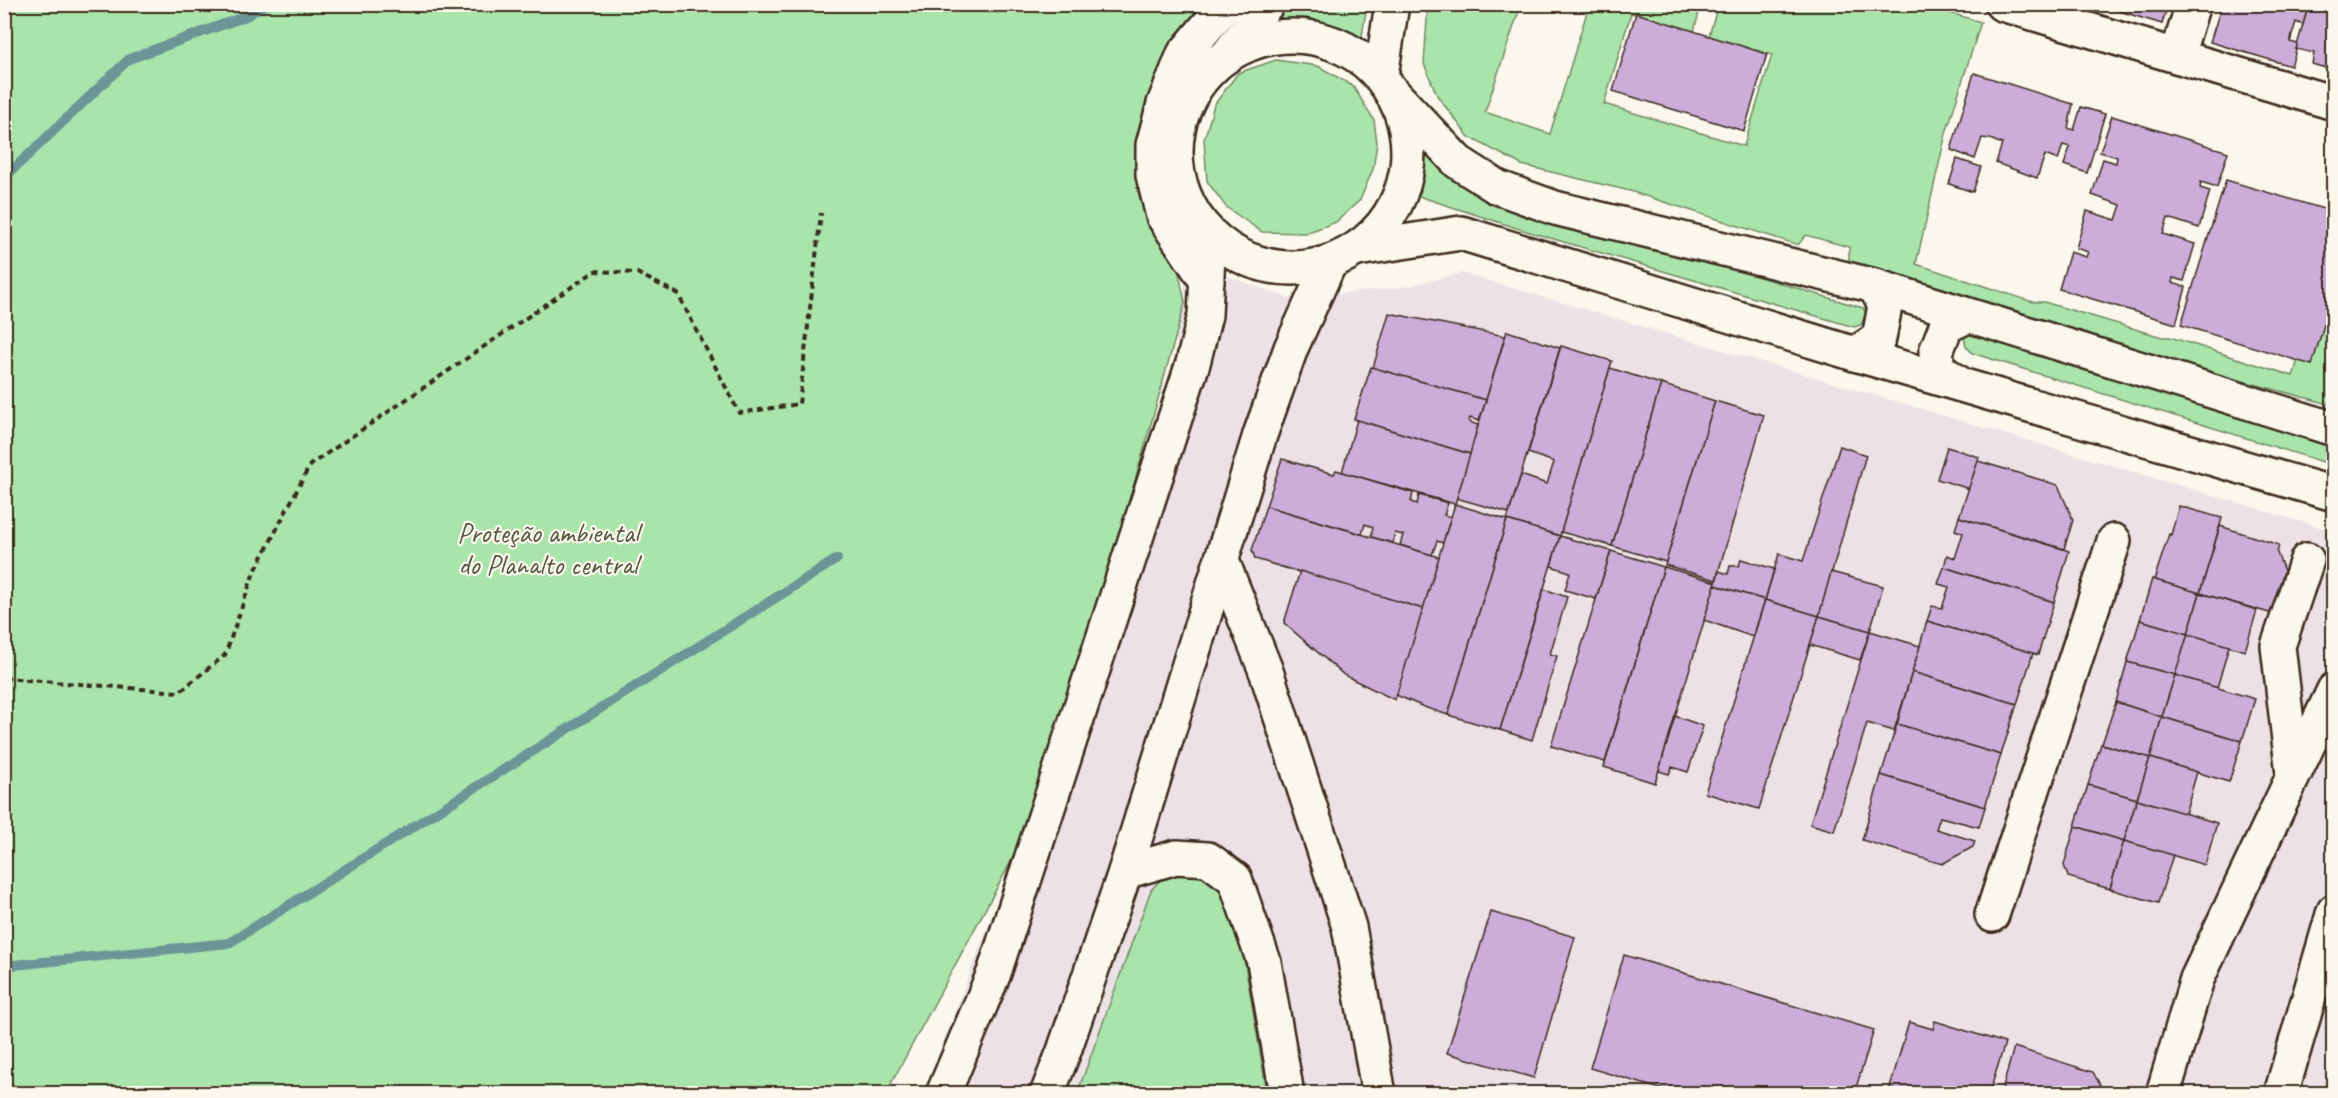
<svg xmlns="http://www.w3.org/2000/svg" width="2338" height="1098" font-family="Caveat,sans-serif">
  <rect width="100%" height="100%" fill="#fbf7ec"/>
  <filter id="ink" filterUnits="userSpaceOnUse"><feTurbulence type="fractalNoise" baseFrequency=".0167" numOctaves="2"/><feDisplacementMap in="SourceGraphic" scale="12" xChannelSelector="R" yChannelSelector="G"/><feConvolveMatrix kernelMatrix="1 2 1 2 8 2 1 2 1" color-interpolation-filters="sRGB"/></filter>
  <g filter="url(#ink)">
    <path fill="#ede1e6" d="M1188,262L1291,299L1404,287L1462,273L2333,531V1093L923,1094L1046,776L1175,355Z"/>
    <g fill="#a9e5ab" stroke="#728864" stroke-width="1.5">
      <path d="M5,5H1226L1153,145L1185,303L1100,605L1027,832L886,1093L5,1094Z"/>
      <path d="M1285,5H1367L1361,42L1307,18L1274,21Z"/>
      <path d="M1428,5H1521L1485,112L1550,134L1589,5H1701L1694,31L1631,13L1604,104L1744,146L1772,55L1709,36L1718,5H1923L1981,22L1946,133L1916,264L2033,302H2044L2162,337H2170L2293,376L2333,251V405L2213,373L1899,276L1849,264V247L1806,235L1798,245L1630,191L1522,165L1469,137L1438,97L1424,64Z"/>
      <path d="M1276,60L1318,66L1353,86L1374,120L1377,143L1373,169L1360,200L1336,222L1306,233L1262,232L1226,207L1207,181L1204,140L1214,105L1238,73Z"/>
      <path d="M1420,138L1565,219L1863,308L1866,313L1861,325L1854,327L1523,230L1415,195L1423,164Z"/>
      <path d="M1969,331L2333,441V465L1972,353L1966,346L1964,337Z"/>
      <path d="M1179,873H1195L1213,877L1235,905L1267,1093L1077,1094L1151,890L1162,878Z"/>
    </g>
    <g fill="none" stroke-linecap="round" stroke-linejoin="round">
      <g stroke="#6c9598" stroke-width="10">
        <path d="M4,178L129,59L246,16L265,4"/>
        <path d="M4,966L229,943L837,559"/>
      </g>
    </g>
    <g fill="#ccadd9" stroke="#3b2a1e" stroke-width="1.5">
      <path d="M2096,4H2168L2162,24Z"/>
      <path d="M2222,4H2309L2303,25L2296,22L2290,42L2298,44L2291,66L2210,42Z"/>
      <path d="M2309,4H2334V68L2330,67L2329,69L2312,64L2314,53L2296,49Z"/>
      <path d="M1636,13L1767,54L1744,131L1613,91Z"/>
      <path d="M1974,73L2073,104L2068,128L2074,130L2081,107L2105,114L2087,173L2064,165L2070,147L2063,145L2058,160L2045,155L2037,178L1996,163L2002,144L1990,139L1982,138L1975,159L1951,150Z"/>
      <path d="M2112,116L2228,152L2217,187L2201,182L2200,188L2210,191L2199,228L2168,218L2163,234L2195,244L2184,281L2173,278L2172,283L2186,287L2176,324L2059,289L2070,252L2086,257L2088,252L2076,248L2087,211L2116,220L2121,205L2092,195L2103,159L2116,163L2117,157L2100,152Z"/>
      <path d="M1957,159L1981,167L1973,192L1949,184Z"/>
      <path d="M2226,180L2334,212V291L2312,365L2181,325Z"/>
      <path d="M1389,313L1505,336L1486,400L1373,368Z"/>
      <path d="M1507,331L1560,348L1509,513L1456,498Z"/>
      <path d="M1561,346L1612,361L1560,536L1507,520L1521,475L1547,484L1554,462L1528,453Z"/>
      <path d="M1371,367L1486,400L1479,421L1470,418L1469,422L1478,425L1470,454L1354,419Z"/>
      <path d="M1610,368L1661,384L1612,546L1561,532Z"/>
      <path d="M1661,384L1715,401L1666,562L1612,546Z"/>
      <path d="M1715,401L1764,415L1716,580L1665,565Z"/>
      <path d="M1357,420L1470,454L1455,504L1342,472Z"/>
      <path d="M1840,446L1866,455L1819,616L1765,600L1779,554L1803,561Z"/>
      <path d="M1947,447L1979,457L1970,489L1937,479Z"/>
      <path d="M1282,459L1334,474L1336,470L1413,493L1411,502L1417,504L1419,495L1448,503L1444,515L1451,517L1443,543L1437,541L1432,555L1400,545L1403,535L1395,533L1393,543L1371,537L1373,527L1365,524L1362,534L1266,506Z"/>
      <path d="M1978,461L2058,485L2073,520L2064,549L1959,517Z"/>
      <path d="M1455,504L1507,520L1448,715L1424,707L1396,695Z"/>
      <path d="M1266,506L1439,557L1423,609L1255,559L1252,550Z"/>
      <path d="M2179,506L2222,518L2200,593L2154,580L2169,534L2171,535Z"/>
      <path d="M1959,517L2069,551L2054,602L1944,567L1947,555L1955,558L1963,533L1955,530Z"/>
      <path d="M1507,520L1560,536L1500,730L1448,715Z"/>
      <path d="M2220,526L2279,545L2277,553L2285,573L2273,614L2200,593Z"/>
      <path d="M1560,536L1611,551L1596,599L1565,590L1570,572L1551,566Z"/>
      <path d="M1611,551L1664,567L1605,762L1551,746Z"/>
      <path d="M1741,559L1774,569L1765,600L1715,585L1719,571L1728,574L1730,566H1739Z"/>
      <path d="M1664,567L1716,582L1655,783L1604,767Z"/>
      <path d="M1944,567L2054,602L2038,655L1927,621L1932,606L1942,608L1949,587L1938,584Z"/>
      <path d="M1300,571L1423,609L1395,700L1344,675L1284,623Z"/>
      <path d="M1831,572L1883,586L1870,631L1819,616Z"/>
      <path d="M2152,579L2200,593L2188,634L2140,620Z"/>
      <path d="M1715,585L1765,600L1753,637L1704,620Z"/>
      <path d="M1544,589L1567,597L1550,654L1557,656L1532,740L1500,730Z"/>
      <path d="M2200,593L2257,610L2245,651L2188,634Z"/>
      <path d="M1765,600L1819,616L1759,809L1705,793Z"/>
      <path d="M1819,616L1870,631L1860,660L1810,645Z"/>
      <path d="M2140,620L2188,634L2175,675L2127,662Z"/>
      <path d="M1927,621L2033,653L2017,704L1912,672Z"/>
      <path d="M1870,631L1920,646L1894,731L1867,723L1834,831L1810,824Z"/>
      <path d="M2188,634L2229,646L2217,688L2175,675Z"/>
      <path d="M2127,662L2175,675L2162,717L2116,702Z"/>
      <path d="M1912,672L2017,704L2001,755L1897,724Z"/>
      <path d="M2175,675L2255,699L2242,741L2162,717Z"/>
      <path d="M2116,702L2162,717L2150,758L2102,744Z"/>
      <path d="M1675,716L1703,726L1688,772L1672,767L1669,774L1659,771Z"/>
      <path d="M2162,717L2242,741L2229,782L2150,758Z"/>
      <path d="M1897,724L2001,755L1985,807L1881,775Z"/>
      <path d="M2101,744L2150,758L2137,799L2088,785Z"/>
      <path d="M2150,758L2197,772L2185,814L2137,799Z"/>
      <path d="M1881,775L1985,807L1979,827L1940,817L1936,829L1975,841L1973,847L1942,864L1862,840Z"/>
      <path d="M2088,785L2137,799L2124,841L2075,826Z"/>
      <path d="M2137,799L2217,823L2205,865L2124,841Z"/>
      <path d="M2075,826L2124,841L2110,889L2068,877L2064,865Z"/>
      <path d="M2124,841L2173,855L2158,903L2110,889Z"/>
      <path d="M1491,912L1575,937L1534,1078L1447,1053Z"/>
      <path d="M1624,955L1874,1030L1854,1094H1677L1590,1068Z"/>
      <path d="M1935,1021L2005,1043L1990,1091L2001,1094H1888L1909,1022L1933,1029Z"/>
      <path d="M2014,1047L2093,1072L2105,1094H2001Z"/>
    </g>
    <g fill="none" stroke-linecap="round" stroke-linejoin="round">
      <g stroke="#3b2a1e" stroke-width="38">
        <g id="minor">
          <path d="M2002,4L2334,103"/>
          <circle cx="1292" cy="152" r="116"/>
          <path d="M1229,53L1267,4"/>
          <path d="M2177,56L2193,4"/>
          <path d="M1381,76L1392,4"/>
          <path d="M1393,93L1458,162L1497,187L1555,208L1875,286L2334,429"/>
          <path d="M1357,249L1461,233L1855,354L2334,494"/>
          <path d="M1207,281L1163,216L1153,175V145L1164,104L1184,54L1226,4"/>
          <path d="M1855,354L1879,338L1885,306L1875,286"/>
          <path d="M1960,384L1938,369L1936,352L1946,326L1967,316"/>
          <path d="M1222,561L1266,671L1349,927L1379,1094"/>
          <path d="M2293,774L2278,646L2307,560"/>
          <path d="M1125,872L1176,857L1208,859L1235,879L1264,962L1287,1094"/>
          <path d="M1992,915L2114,541"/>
          <path d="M943,1094L994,973L1193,363L1205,315L1209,235"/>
          <path d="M1047,1094L1064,1051L1125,872L1260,435L1291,348L1330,262"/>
          <path d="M2163,1094L2197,979L2334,690"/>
          <path d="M2281,1094L2334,911"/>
        </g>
      </g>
      <g stroke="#3b2a1e" stroke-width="4" stroke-dasharray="6 4.5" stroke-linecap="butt">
        <path d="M4,678L179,692L225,655L253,575L310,465L595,271L637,273L678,294L739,413L799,404L821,213"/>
        <path d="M2325,1094L2334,1064"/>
      </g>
      <use href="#minor" stroke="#fbf7ec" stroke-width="33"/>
    </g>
  </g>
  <g text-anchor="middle" stroke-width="4.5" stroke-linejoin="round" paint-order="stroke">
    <g font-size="28" fill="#565941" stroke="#fbf7ec">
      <text x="548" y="542">Proteção ambiental<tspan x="548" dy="32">do Planalto central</tspan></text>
    </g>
  </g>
  <rect width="2338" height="1098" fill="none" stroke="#fbf7ec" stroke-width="24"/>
  <rect x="12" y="12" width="2314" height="1074" fill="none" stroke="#3b2a1e" stroke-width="2" filter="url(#ink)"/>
</svg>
